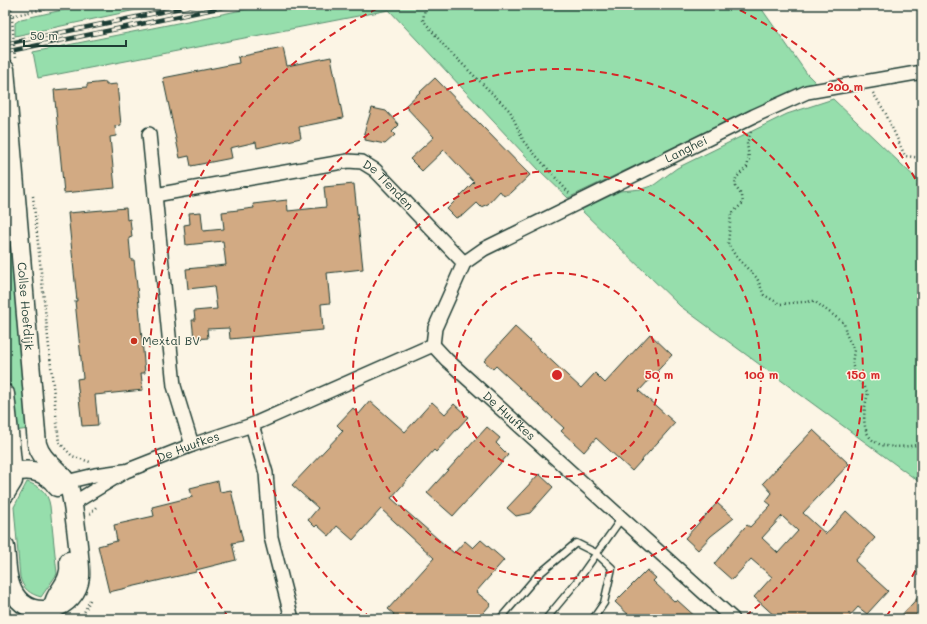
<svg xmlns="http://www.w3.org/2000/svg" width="927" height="624" font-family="Mali,sans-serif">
  <rect width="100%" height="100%" fill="#fcf5e5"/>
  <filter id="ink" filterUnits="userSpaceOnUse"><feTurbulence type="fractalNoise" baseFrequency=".025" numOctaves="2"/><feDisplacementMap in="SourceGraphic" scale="8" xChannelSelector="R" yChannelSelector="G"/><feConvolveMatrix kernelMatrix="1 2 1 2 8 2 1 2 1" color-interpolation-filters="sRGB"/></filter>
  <g filter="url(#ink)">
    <g fill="#96deac" stroke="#5a8e70">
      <path d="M86,5H159L15,36V23L21,19Z"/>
      <path d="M267,5H759L807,74L817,84L770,101L568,198L539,170L389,10L38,78L33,52Z"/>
      <path d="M833,99L922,184V484L680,306L581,210L620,191L642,189L654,185L677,168L787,114Z"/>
      <path d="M5,170L30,429L13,431L5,317Z"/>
      <path d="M27,482C39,486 48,492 50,506L57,574L41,597C30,594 23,589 20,577L14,507Z"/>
    </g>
    <g fill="#d2aa83" stroke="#1f3d34" fill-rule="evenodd">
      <path d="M283,48L287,66L331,57L343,118L299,127L301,138L257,148L256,142L230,148L232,158L191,166L189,156L180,158L163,78L239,63L238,57Z"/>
      <path d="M435,78L530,175L511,193L504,196L500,191L488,204L481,207L477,203L465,214L456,218L447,209L474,182L444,150L422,171L410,159L434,137L405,106Z"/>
      <path d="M106,82V85L117,84L121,125L115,126L116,136L110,137L115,188L64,193L54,90L87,87V84Z"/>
      <path d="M372,108L386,111L399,125L392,132L395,135L385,144L365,140L366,134L364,133Z"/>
      <path d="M354,184L363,269L327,273L330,303L321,304L323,330L230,339L229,328L207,329L208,338L194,339L192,320H195L194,311L217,309L214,286L188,289L186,269L226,265L223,241L186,245L184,225L190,224L189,213L201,212L203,231L224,229L222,212L254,208L253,204L287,200L288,211L326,207L324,187Z"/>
      <path d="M126,208L127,220L130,219L132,237L129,238L131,260H134L138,295L145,373H141L143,390L95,395L98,425L82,426L77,379L83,378L75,301H77L68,213Z"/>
      <path d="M515,327L581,388L595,373L605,383L650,334L672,355L639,391L675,423L632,471L596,438L584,452L561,431L564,428L496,366L493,369L484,361Z"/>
      <path d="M370,401L405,432L432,402L445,414L454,404L468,417L436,452L434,450L391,498L454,553L465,541L473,548L481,540L504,560L476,592L491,604L478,619H390L394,614L388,609L434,558L381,509L353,540L337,526L329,536L317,525L315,527L308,520L318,508L292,485L343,431L337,425L353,408L359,414Z"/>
      <path d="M487,427L500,438L496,443L508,455L453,516L427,493Z"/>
      <path d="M813,430L849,464L803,513L826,534L846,511L875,538L855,561L888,591L867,614L858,607L847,619H778L754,597L772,577L751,559L732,580L714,564L744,528L747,525L750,527L771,505L766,501L772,493L763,483ZM782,516L798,531L778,553L762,538Z"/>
      <path d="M539,474L553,487L530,513L516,516L507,508Z"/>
      <path d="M218,481L220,492L231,490L243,541L232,543L236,560L196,570V572L109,592L98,546L117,541L114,525L154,516L152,507L192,497L190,488Z"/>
      <path d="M717,503L734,518L711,536L698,550L685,538Z"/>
      <path d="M647,570L656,578L653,581L675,602L677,600L698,619H633L615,602Z"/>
      <path d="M922,593V619H898L912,604Z"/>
    </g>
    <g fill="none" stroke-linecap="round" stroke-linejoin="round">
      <g stroke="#1f3d34" stroke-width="9">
        <g id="lane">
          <path d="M500,619L538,575L576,543L596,553L612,568L604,603L593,619"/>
          <path d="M546,619L575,584L621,519"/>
        </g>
      </g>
      <g stroke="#1f3d34" stroke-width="16">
        <g id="street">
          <path d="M149,134L174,386L192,445"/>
          <path id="s1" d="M155,195L348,161L362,162L375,170L464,263"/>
          <path id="s2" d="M433,345L435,328L464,263L484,249L754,116L807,92L922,72"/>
          <path id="s3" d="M433,345L447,360L733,619"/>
          <path d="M252,425L266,473L271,537L292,619"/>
          <path d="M66,482L95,475L124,471"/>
          <path id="s4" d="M72,504L126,471L192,445L252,425L433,345"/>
        </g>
      </g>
      <g stroke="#1f3d34" stroke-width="21">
        <g id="secondary">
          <path id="s5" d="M5,69L37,444C42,462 59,468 68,484C73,494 81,565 80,577C77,609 33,623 15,595C6,581 7,563 5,547"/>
          <path d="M5,394L13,473V481L5,494"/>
          <path d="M5,477C23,466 45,469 57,487"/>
          <path d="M53,612C52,590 72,587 69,561"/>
        </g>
      </g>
      <g stroke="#1f3d34" stroke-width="2.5" stroke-dasharray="1 3" stroke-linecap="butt">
        <path d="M11,5L15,58"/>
        <path d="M433,5L425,8L423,20L446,48L510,111L524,142L569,193"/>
        <path d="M5,17L65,5"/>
        <path d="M873,93L885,112L905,156L922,158"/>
        <path d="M751,132L747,143L749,159L747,167L736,178L735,186L742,196L743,203L731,214L728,244L737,258L757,278L764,295L780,304L814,301L844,323L846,334L854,350L852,364L856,376L868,393C855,442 876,453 922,444"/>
        <path d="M33,196L59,442L72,456L90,462"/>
        <path d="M90,514L97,506"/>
        <path d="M81,619L91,598"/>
      </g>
      <use href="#lane" stroke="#fcf5e5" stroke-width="6"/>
      <use href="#street" stroke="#fcf5e5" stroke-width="13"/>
      <use href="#secondary" stroke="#fcf5e5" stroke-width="18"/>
      <g stroke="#1f3d34" stroke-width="4.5">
        <g id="rail">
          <path d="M5,44L195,5"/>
          <path d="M5,52L233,5"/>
        </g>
      </g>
      <use href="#rail" stroke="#fcf5e5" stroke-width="3" stroke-dasharray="9" stroke-linecap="butt"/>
    </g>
  </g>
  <g fill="none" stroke="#d62828" stroke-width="2" stroke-dasharray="7 5">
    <circle cx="557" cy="375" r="102"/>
    <circle cx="557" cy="375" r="204"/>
    <path d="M371 618A306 306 0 1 1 743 618"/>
    <path d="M921 560A408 408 0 0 1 885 618M229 618A408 408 0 0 1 385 5M729 5A408 408 0 0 1 921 190"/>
  </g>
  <circle fill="#c8321e" stroke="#fcf5e5" stroke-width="1.5" cx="134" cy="341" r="4"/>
  <g text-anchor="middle" stroke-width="3" stroke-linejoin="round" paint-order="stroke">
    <g font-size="12" fill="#1f3d34" stroke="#fcf5e5">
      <text dy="4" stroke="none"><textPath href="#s2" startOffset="338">Langhei</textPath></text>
      <text dy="4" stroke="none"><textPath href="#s1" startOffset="245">De Tienden</textPath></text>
      <text dy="4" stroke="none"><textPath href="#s5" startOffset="238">Collse Hoefdijk</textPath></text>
      <text dy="4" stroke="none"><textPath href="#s3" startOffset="104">De Huufkes</textPath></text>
      <text dy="4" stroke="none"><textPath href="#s4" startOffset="130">De Huufkes</textPath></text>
    </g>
    <g font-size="12" fill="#1f3d34" stroke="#fcf5e5" text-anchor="start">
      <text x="142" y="345">Mextal BV</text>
    </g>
  </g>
  <circle cx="557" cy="375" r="6" fill="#d62828" stroke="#fcf5e5" stroke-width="2"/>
  <g font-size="12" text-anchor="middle" font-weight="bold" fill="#d62828" stroke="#fcf5e5" stroke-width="3" stroke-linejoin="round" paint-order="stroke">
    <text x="845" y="91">200 m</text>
    <text x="659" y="379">50 m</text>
    <text x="761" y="379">100 m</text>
    <text x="863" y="379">150 m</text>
  </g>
  <rect width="927" height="624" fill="none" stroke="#fcf5e5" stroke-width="20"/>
  <rect x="10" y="10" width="907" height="604" fill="none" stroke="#1f3d34" stroke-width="1.5" filter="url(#ink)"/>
  <path d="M24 40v6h102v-6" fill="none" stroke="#1f3d34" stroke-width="2"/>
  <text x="30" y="40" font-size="12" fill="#1f3d34" stroke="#fcf5e5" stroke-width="3" paint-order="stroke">50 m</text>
</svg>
